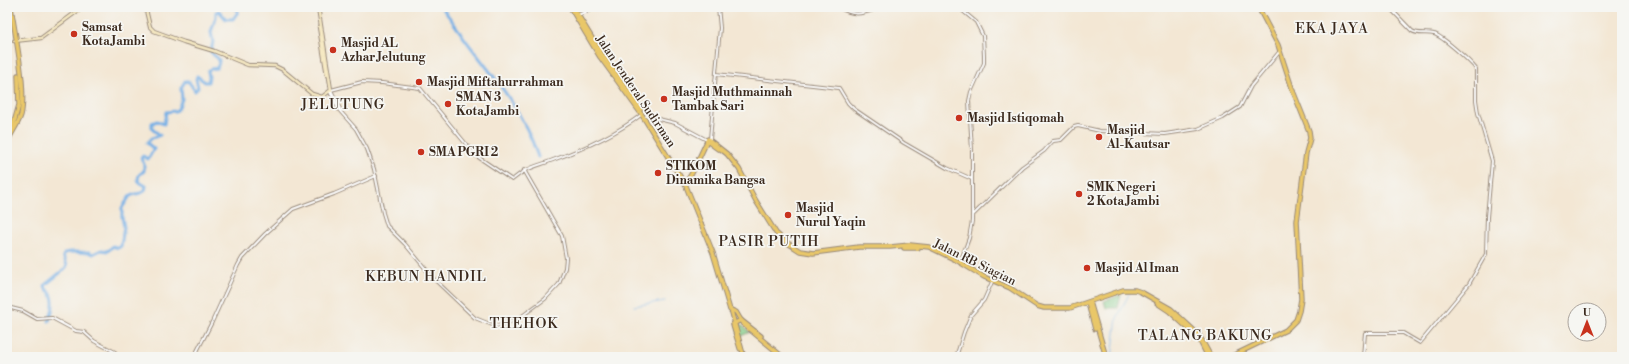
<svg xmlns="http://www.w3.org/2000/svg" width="1629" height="364" font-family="'Libre Bodoni',serif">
  <rect width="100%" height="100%" fill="#f6f6f2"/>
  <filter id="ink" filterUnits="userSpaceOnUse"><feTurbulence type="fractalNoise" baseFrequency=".025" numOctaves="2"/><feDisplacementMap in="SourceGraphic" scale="8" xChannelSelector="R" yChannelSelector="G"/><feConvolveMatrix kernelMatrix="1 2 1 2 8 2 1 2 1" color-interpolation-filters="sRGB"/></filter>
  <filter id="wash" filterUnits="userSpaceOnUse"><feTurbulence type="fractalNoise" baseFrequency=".012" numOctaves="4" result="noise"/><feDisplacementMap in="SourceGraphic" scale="16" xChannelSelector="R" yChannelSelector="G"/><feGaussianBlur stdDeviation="0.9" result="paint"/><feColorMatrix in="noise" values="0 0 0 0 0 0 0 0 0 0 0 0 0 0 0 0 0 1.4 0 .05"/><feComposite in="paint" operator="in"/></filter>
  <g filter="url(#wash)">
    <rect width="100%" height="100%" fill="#f3e7d4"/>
    <g fill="#83cb87" stroke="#5f7a52">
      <path d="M1121,295L1118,308H1106L1104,301Z"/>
      <path d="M738,325H742L750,332L739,337L737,326Z"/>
    </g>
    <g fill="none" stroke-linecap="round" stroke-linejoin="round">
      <g stroke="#75afe5" stroke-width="1">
        <path d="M634,306L665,301"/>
        <path d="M1112,357L1117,318L1129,294"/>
      </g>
      <g stroke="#75afe5" stroke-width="3">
        <path d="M441,7C452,19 460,33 470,46C497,80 525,115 538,157"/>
        <path d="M49,321C53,310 57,296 46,289L45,285L66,268L67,265L63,256L65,253C73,251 80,253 89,252L93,254L101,250L108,251L113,246L118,248L121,246L124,227L122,217V208L130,196C137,192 145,196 146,186L139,182L138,179L139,175L144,171V164L141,158L143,156L148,159L154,149L147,143L152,138L160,135L152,129V123L157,121L164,124L166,112L175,111L178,109L182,99L181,88L185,81L189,82L195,91L198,87L196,79L197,76L205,82H208L209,77L208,71L211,69L217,68C222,56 217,60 211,52L213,42L211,32L216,17V12L219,11L226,19H233L238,12L237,9L232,7"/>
      </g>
    </g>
  </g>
  <g filter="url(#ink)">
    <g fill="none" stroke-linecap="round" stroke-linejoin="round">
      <g stroke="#978879" stroke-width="4">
        <g id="tertiary">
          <path d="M838,7C857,18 863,13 882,7"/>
          <path d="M958,7L976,22L983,36L984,56V63L971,92L969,101L972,150V221L969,238L960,263"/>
          <path d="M578,15L597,7"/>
          <path d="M716,74L839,88L848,103L854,109L904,143L947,168L972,179"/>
          <path d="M330,92L339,110L356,129L367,149L374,169L383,213L387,226L405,244L434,279L475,318L495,326L502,325L518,319L545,299L559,284L565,268L566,258L562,236L524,170"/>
          <path d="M341,111L331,90L362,82L382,83L420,88L475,155L512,180C527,167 535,167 553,160C583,149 615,135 641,115"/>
          <path d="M646,116L675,123L707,140"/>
          <path d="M710,139L720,28L718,7"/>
          <path d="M972,216L1022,167L1044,151L1053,141L1061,140L1074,127L1078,126L1100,131L1165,134L1198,129L1223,118L1240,107L1251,86L1280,51"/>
          <path d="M7,307L23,311L37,319L52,318L76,331L84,332L94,341L115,352L116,357"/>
          <path d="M194,357L212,322L238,265L242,258L265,234L293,209L334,194L376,176"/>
          <path d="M956,357L964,332L971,315L984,300L992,282"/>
          <path d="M1363,357L1365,333H1403L1420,343L1469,284L1486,254L1487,217L1492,161L1478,113L1476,100V69C1470,61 1442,36 1434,34C1427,32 1418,35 1412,31L1389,7"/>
        </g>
      </g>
      <g stroke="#978879" stroke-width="4.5">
        <g id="secondary">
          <path d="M131,7H141L146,10L150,27L154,31L184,42L214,51L248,65L275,66L283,70L312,94L322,97L331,90L318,7"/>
          <path d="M319,27L327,75"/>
          <path d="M14,41L41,38L83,7"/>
          <path d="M7,126L14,123"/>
          <path d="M7,128L14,129"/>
        </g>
      </g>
      <g stroke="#978879" stroke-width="5">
        <g id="primary">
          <path d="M731,310L744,357"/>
          <path d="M733,326L740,349"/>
        </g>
      </g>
      <g stroke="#978879" stroke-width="5.5">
        <g id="trunk">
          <path d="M570,7L600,57L642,115L686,186L713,253L730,310H731"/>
          <path d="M573,7L601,53L641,109"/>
          <path d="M13,126L19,105L18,75"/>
          <path d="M707,141L718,149"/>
          <path d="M7,143C11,133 18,125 21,115C27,89 15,35 11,7"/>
          <path d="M685,184L692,173L708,139L727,154L739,169L756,201L776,233L786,242L800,251L813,253L859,247H890L910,245L929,247L956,260L984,277L1010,288L1037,306L1044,308H1070L1123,290H1135L1141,292L1171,309L1199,335L1211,357"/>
          <path d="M904,248H918"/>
          <path d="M1090,302L1106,357"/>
          <path d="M1088,303L1095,329"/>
          <path d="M1157,303L1169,311L1192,332L1200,341L1208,357"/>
          <path d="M731,310L736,312L743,324L783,357"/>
          <path d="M742,321L761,336"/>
          <path d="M733,324L741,320"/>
          <path d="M1230,357L1286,330L1296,320L1299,311L1301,299L1297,221L1306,153L1310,138L1309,131L1293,91L1278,45L1258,7"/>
        </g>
      </g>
      <use href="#tertiary" stroke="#fff" stroke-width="2"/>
      <use href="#secondary" stroke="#f6e9c3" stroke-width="2.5"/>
      <use href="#primary" stroke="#e9c769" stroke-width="3"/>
      <use href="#trunk" stroke="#e9c769" stroke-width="3.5"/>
    </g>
  </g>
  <g fill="#c8321e" stroke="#f6f6f2" stroke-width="1.5">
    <circle cx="74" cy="34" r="4"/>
    <circle cx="333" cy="50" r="4"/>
    <circle cx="419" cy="82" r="4"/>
    <circle cx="664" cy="99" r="4"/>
    <circle cx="448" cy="104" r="4"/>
    <circle cx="959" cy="118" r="4"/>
    <circle cx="1099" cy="137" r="4"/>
    <circle cx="421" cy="152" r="4"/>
    <circle cx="658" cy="173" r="4"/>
    <circle cx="1079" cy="194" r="4"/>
    <circle cx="788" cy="215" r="4"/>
    <circle cx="1087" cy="268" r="4"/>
  </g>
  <g text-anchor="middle" stroke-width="3.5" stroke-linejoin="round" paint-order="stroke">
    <g font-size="12" font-weight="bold" fill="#3b2a1e" stroke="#f6f6f2" text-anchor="start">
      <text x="82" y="31">Samsat<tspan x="82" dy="14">Kota Jambi</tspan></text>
      <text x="341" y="47">Masjid AL<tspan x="341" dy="14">Azhar Jelutung</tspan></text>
      <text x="427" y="86">Masjid Miftahurrahman</text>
      <text x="672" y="96">Masjid Muthmainnah<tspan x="672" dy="14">Tambak Sari</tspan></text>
      <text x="456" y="101">SMAN 3<tspan x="456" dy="14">Kota Jambi</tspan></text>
      <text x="967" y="122">Masjid Istiqomah</text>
      <text x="1107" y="134">Masjid<tspan x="1107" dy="14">Al-Kautsar</tspan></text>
      <text x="429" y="156">SMA PGRI 2</text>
      <text x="666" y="170">STIKOM<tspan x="666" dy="14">Dinamika Bangsa</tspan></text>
      <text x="1087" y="191">SMK Negeri<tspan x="1087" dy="14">2 Kota Jambi</tspan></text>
      <text x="796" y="212">Masjid<tspan x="796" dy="14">Nurul Yaqin</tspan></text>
      <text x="1095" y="272">Masjid Al Iman</text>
    </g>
    <g font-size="12" fill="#3b2a1e" stroke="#f6f6f2">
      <text transform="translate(636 91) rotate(56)" y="4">Jalan Jenderal Sudirman</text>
      <text transform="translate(975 262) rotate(26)" y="4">Jalan RB Siagian</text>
    </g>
    <g font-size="14" letter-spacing="1" fill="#3b2a1e" stroke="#f6f6f2">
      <text x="1332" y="33">EKA JAYA</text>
      <text x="343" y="109">JELUTUNG</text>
      <text x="769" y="246">PASIR PUTIH</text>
      <text x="426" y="281">KEBUN HANDIL</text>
      <text x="524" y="328">THEHOK</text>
      <text x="1205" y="340">TALANG BAKUNG</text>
    </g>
  </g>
  <rect width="1629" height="364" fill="none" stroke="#f6f6f2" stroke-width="24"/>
  <g transform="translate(1587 322)"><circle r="19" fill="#f6f6f2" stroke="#aba49d"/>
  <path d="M0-3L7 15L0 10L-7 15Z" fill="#c8321e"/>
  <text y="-6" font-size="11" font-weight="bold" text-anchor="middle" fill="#3b2a1e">U</text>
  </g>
</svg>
